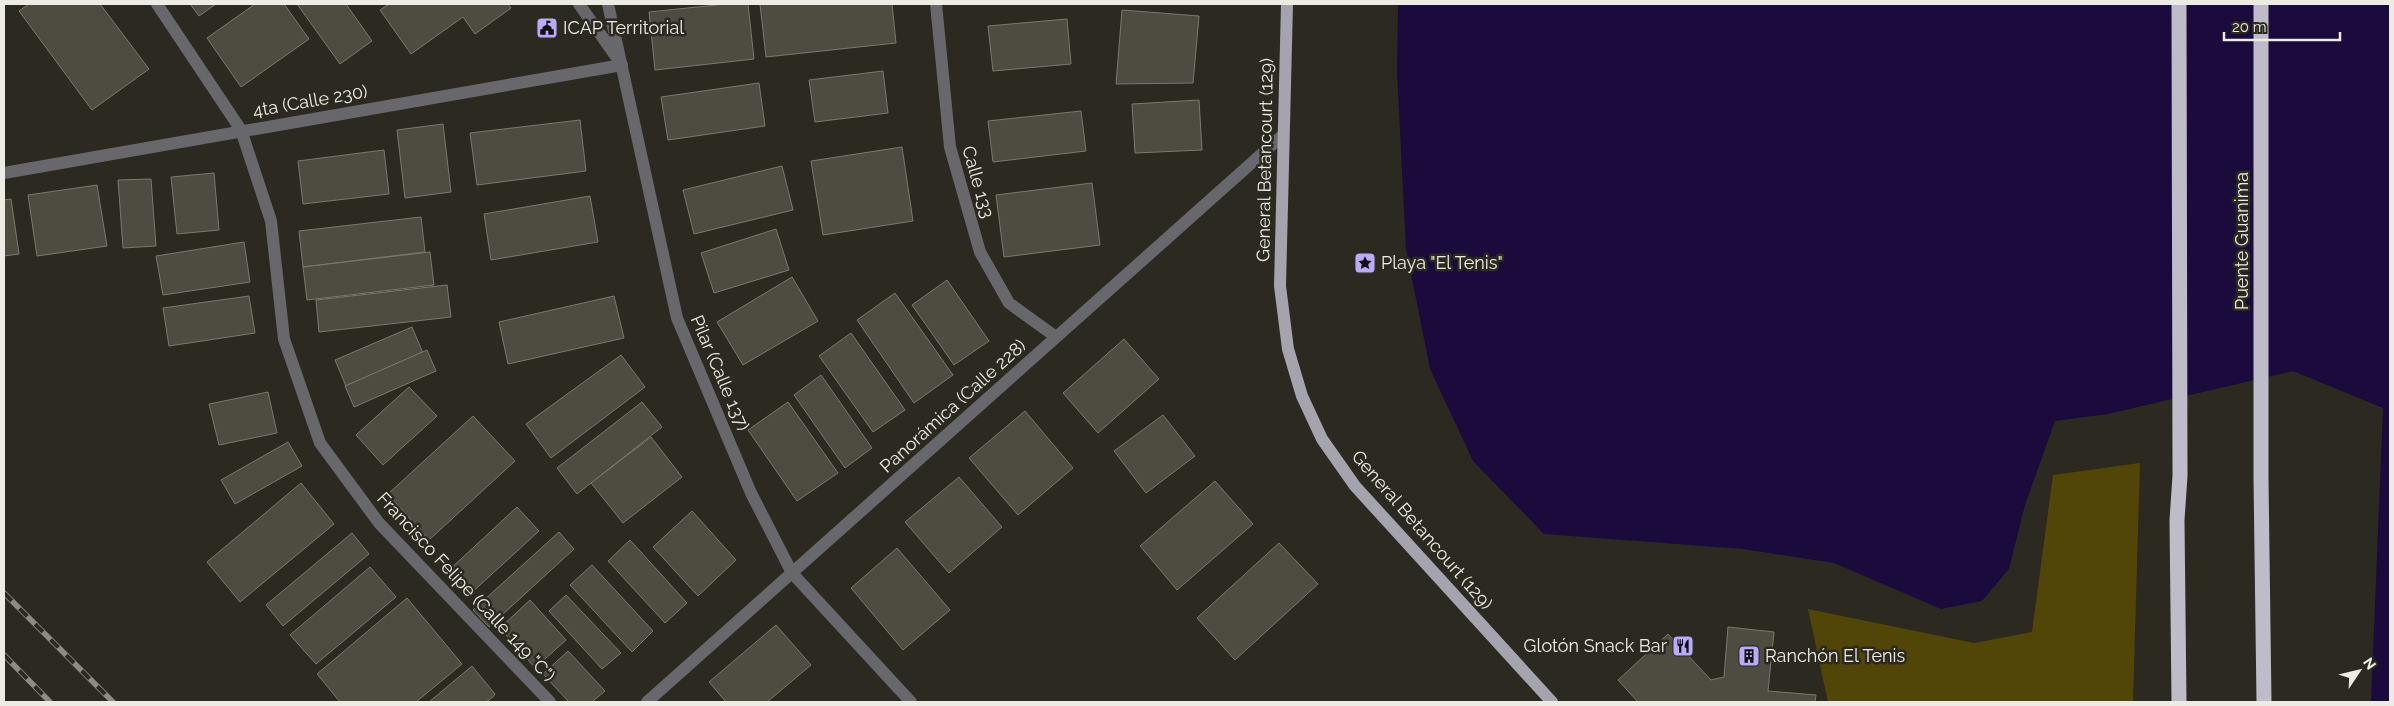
<svg xmlns="http://www.w3.org/2000/svg" width="2394" height="706" font-family="Raleway,sans-serif">
  <rect width="100%" height="100%" fill="#2c2a20"/>
  <path fill="#514507" d="M2140,463L2133,702H1828L1808,609L1974,643L2032,632L2053,475Z"/>
  <path fill="#1b0a3c" d="M1398,4H2390V702H2371L2383,408L2293,371L2108,414L2055,421L2025,505L2009,569L1982,601L1941,609L1834,563L1743,549L1544,534L1473,461L1430,369L1406,249L1397,72Z"/>
  <g fill="#4e4c41" stroke="#7b796d">
    <path d="M29,4H100L149,69L92,110L19,11Z"/>
    <path d="M190,4H216L199,16Z"/>
    <path d="M255,4H284L309,39L241,87L207,38Z"/>
    <path d="M297,4H346L372,41L340,64Z"/>
    <path d="M389,4H508L511,8L475,34L463,17L411,54L380,10Z"/>
    <path d="M726,4H748L754,59L655,70L649,12Z"/>
    <path d="M760,4H892L896,43L766,57Z"/>
    <path d="M1122,10L1199,16L1193,83L1116,84Z"/>
    <path d="M1067,19L1071,64L993,71L988,26Z"/>
    <path d="M883,71L888,113L815,122L809,80Z"/>
    <path d="M759,83L765,126L668,140L661,97Z"/>
    <path d="M1199,100L1202,150L1135,153L1132,104Z"/>
    <path d="M1081,111L1086,151L993,162L988,121Z"/>
    <path d="M580,120L586,171L477,185L470,133Z"/>
    <path d="M443,124L451,192L405,198L397,130Z"/>
    <path d="M902,147L913,221L823,235L811,161Z"/>
    <path d="M384,150L389,194L303,204L298,161Z"/>
    <path d="M782,166L793,210L694,234L683,190Z"/>
    <path d="M214,173L219,230L177,234L171,177Z"/>
    <path d="M151,179L156,246L123,248L118,180Z"/>
    <path d="M1092,183L1100,245L1004,257L996,195Z"/>
    <path d="M97,185L107,246L37,256L28,195Z"/>
    <path d="M590,196L598,242L491,260L484,214Z"/>
    <path d="M11,199L19,254L4,256V200Z"/>
    <path d="M421,217L425,252L303,267L299,231Z"/>
    <path d="M776,229L789,270L714,293L701,253Z"/>
    <path d="M244,242L250,282L163,295L156,256Z"/>
    <path d="M430,252L434,285L307,300L303,267Z"/>
    <path d="M792,277L818,321L743,365L717,322Z"/>
    <path d="M947,280L989,341L954,365L912,305Z"/>
    <path d="M447,285L451,317L319,332L316,300Z"/>
    <path d="M895,293L953,375L914,403L857,320Z"/>
    <path d="M249,296L255,333L169,346L163,308Z"/>
    <path d="M614,296L624,338L508,364L499,322Z"/>
    <path d="M412,327L423,353L346,386L335,360Z"/>
    <path d="M851,333L905,410L873,432L819,356Z"/>
    <path d="M1124,339L1159,379L1098,433L1063,393Z"/>
    <path d="M427,350L436,371L354,407L345,386Z"/>
    <path d="M621,355L645,387L551,458L526,424Z"/>
    <path d="M821,375L872,448L845,468L794,395Z"/>
    <path d="M409,387L437,416L383,465L356,435Z"/>
    <path d="M268,392L277,433L219,445L209,404Z"/>
    <path d="M642,402L662,427L577,494L557,468Z"/>
    <path d="M788,402L838,473L797,501L748,430Z"/>
    <path d="M1025,411L1073,468L1018,515L969,458Z"/>
    <path d="M1163,415L1195,456L1146,493L1114,451Z"/>
    <path d="M473,416L515,461L429,540L388,494Z"/>
    <path d="M651,437L682,477L623,523L591,483Z"/>
    <path d="M288,442L302,466L235,504L221,480Z"/>
    <path d="M959,477L1002,527L949,573L905,522Z"/>
    <path d="M1215,481L1253,524L1177,590L1140,546Z"/>
    <path d="M301,483L334,524L240,602L207,562Z"/>
    <path d="M517,507L539,531L468,596L447,572Z"/>
    <path d="M692,511L736,560L698,596L653,547Z"/>
    <path d="M559,532L574,549L489,627L473,610Z"/>
    <path d="M352,533L369,554L283,626L266,605Z"/>
    <path d="M630,540L687,603L665,623L608,561Z"/>
    <path d="M1279,543L1318,584L1235,660L1197,618Z"/>
    <path d="M897,548L950,610L903,650L851,588Z"/>
    <path d="M592,565L653,631L632,652L570,585Z"/>
    <path d="M370,567L396,597L316,664L290,635Z"/>
    <path d="M566,595L621,653L602,669L549,611Z"/>
    <path d="M407,598L462,664L416,702H340L317,674Z"/>
    <path d="M530,600L566,640L535,668L500,628Z"/>
    <path d="M776,625L811,665L767,702H726L709,682Z"/>
    <path d="M1728,627L1774,632L1768,691L1816,695L1815,702H1638L1618,680L1668,634L1711,680L1724,677Z"/>
    <path d="M568,651L605,691L592,702H569L543,674Z"/>
    <path d="M472,666L495,694L493,697L486,702H429Z"/>
  </g>
  <g fill="none" stroke-linecap="round" stroke-linejoin="round">
    <g stroke="#68676c" stroke-width="12">
      <path d="M157,4L241,130L271,221L284,339L320,443L379,523L550,702"/>
      <path d="M608,4L677,318L751,493L792,573L911,702"/>
      <path d="M936,4L950,147L980,252L1009,303L1056,337"/>
      <path d="M4,173L622,65L579,4"/>
      <path d="M647,702L1283,135"/>
    </g>
    <path stroke="#a5a4ae" stroke-width="12" d="M1287,4L1280,286L1288,349L1302,396L1322,439L1355,486L1552,702"/>
    <g stroke="#bdbcc8" stroke-width="15">
      <path d="M2261,4V478L2264,702"/>
      <path d="M2179,702L2177,520L2180,476L2179,4"/>
    </g>
    <g stroke="#8d8c83" stroke-width="5.5">
      <g id="rail">
        <path d="M4,593L113,702"/>
        <path d="M4,655L50,702"/>
      </g>
    </g>
    <use href="#rail" stroke="#2c2a20" stroke-width="4" stroke-dasharray="11" stroke-linecap="butt"/>
  </g>
  <defs>
    <g id="civic-square" transform="scale(1.125)"><rect x="-9" y="-9" width="18" height="18" rx="4" fill="#baaaf7" stroke="#2c2a20"/><path d="M-.6-6.5H3V-4.5H.6V-3L4-1V1h2V6H-6V1h2V-1L-.6-3ZM-1.2 2.5V6h2.4V2.5Z" fill="#111"/></g>
    <g id="sight-square" transform="scale(1.125)"><rect x="-9" y="-9" width="18" height="18" rx="4" fill="#baaaf7" stroke="#2c2a20"/><path d="M0-6L1.8-2.2L6-1.7L2.9 1.2L3.7 5.4L0 3.3L-3.7 5.4L-2.9 1.2L-6-1.7L-1.8-2.2Z" fill="#111"/></g>
    <g id="restaurant-square" transform="scale(1.125)"><rect x="-9" y="-9" width="18" height="18" rx="4" fill="#baaaf7" stroke="#2c2a20"/><path d="M-5-6h1v4h1v-4h1v4h1v-4h1v5L-1.5 .5V6h-2V.5L-5-1ZM5-6V6H3V1.5H1.5Q1.5-4 5-6Z" fill="#111"/></g>
    <g id="building-square" transform="scale(1.125)"><rect x="-9" y="-9" width="18" height="18" rx="4" fill="#baaaf7" stroke="#2c2a20"/><path d="M-4-6H4V6H1V3H-1V6H-4ZM-2.5-4.3h1.7v1.8h-1.7ZM.8-4.3h1.7v1.8H.8ZM-2.5-1h1.7V.8h-1.7ZM.8-1h1.7V.8H.8Z" fill="#111"/></g>
  </defs>
  <g fill-rule="evenodd">
    <use href="#civic-square" x="547" y="28"/>
    <use href="#sight-square" x="1365" y="263"/>
    <use href="#restaurant-square" x="1683" y="646"/>
    <use href="#building-square" x="1749" y="656"/>
  </g>
  <g text-anchor="middle" stroke-width="5" stroke-linejoin="round" paint-order="stroke">
    <g font-size="18" fill="#ecebe4" stroke="#2c2a20" text-anchor="start">
      <text x="563" y="34">ICAP Territorial</text>
      <text x="1381" y="269">Playa "El Tenis"</text>
      <text x="1667" y="652" text-anchor="end">Glotón Snack Bar</text>
      <text x="1765" y="662">Ranchón El Tenis</text>
    </g>
    <g font-size="18" fill="#ecebe4" stroke="#2c2a20">
      <text transform="translate(310 101) rotate(-10)" y="6">4ta (Calle 230)</text>
      <text transform="translate(1265 160) rotate(-89)" y="6">General Betancourt (129)</text>
      <text transform="translate(978 182) rotate(74)" y="6">Calle 133</text>
      <text transform="translate(2242 241) rotate(-90)" y="6">Puente Guanima</text>
      <text transform="translate(720 373) rotate(67)" y="6">Pilar (Calle 137)</text>
      <text transform="translate(953 406) rotate(-42)" y="6">Panorámica (Calle 228)</text>
      <text transform="translate(1422 530) rotate(49)" y="6">General Betancourt (129)</text>
      <text transform="translate(466 587) rotate(47)" y="6">Francisco Felipe (Calle 149 "C")</text>
    </g>
  </g>
  <rect width="2394" height="706" fill="none" stroke="#ecebe4" stroke-width="10"/>
  <g transform="translate(2359 671) rotate(55)" stroke="#2c2a20" stroke-width="4" paint-order="stroke">
  <path d="M0-4L9 19L0 12L-9 19Z" fill="#ecebe4"/>
  <text y="-8" font-size="14" font-weight="bold" text-anchor="middle" fill="#ecebe4">N</text>
  </g>
  <path d="M2224 32v8h116v-8" fill="none" stroke="#ecebe4" stroke-width="2.5"/>
  <text x="2232" y="32" font-size="15" fill="#ecebe4" stroke="#2c2a20" stroke-width="4" paint-order="stroke">20 m</text>
</svg>
